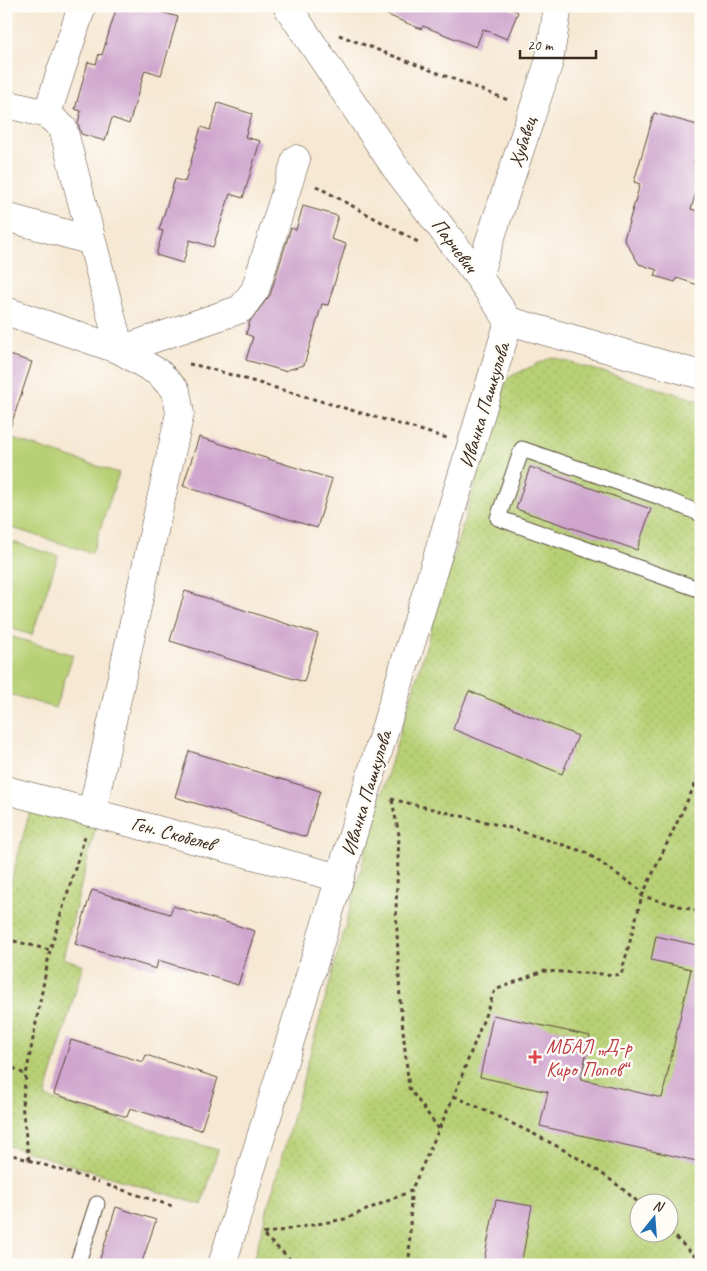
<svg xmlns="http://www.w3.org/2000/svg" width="707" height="1271" font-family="Caveat,sans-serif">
  <defs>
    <pattern id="park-dots" width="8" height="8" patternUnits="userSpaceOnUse" patternTransform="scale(1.25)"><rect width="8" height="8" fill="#b8d075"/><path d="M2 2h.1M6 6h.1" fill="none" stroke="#9fb365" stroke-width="1.8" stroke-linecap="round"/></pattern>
  </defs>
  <rect width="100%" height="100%" fill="#fdfcf7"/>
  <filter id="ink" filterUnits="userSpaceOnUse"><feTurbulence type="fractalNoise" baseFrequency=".02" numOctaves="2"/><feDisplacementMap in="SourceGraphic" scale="10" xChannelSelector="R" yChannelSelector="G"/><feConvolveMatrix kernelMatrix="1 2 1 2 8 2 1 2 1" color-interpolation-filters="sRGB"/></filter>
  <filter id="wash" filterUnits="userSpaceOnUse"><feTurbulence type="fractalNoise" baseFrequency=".0096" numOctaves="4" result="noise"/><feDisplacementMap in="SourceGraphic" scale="20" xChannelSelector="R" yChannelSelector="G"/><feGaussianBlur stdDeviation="1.12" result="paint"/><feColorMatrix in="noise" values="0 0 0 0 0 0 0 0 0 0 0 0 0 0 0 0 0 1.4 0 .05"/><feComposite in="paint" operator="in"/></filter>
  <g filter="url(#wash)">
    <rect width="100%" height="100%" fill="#f6e8d3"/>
    <g fill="url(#park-dots)" stroke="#7a7d4a" fill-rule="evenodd">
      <path d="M552,357L701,401V1265H252L381,796L507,378ZM640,1204H670V1234H640Z"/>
      <path d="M30,810L96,826L63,958L83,965L45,1097L218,1150L202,1205L6,1145V900Z"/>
    </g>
    <g fill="#b8d075" stroke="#7a7d4a">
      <path d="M6,437L119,473L92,553L6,526Z"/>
      <path d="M6,540L58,556L32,635L6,627Z"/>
      <path d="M6,635L73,655L55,708L6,693Z"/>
    </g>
    <g id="blocks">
      <g fill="#cfa5ce">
        <path d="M117,6H163L161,12L178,17L161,75L145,70L129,124L112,118L105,141L81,134L78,123L81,111L75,109L88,62L96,64L99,54L102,55Z"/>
        <path d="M366,6H505L518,12L507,39L483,29L476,47L423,26L421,29Z"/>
        <path d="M218,103L252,114L245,137L260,141L243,198L230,194L213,247L190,240L183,263L156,255L163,231L159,230L175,179L185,182L201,127L210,130Z"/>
        <path d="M654,113L701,126V140L694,162L701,164V176L691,209L701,212V286L677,278L675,282L655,276L657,270L639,264L624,239L640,184L634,182Z"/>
        <path d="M303,206L338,216L331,239L346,244L328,305L322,304L304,365L284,371L246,360L253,337L246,334L250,321L270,295L291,228L296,230Z"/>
        <path d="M6,354L32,362L10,428H6Z"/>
        <path d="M199,437L332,479L317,528L183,486Z"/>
        <path d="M530,467L651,509L637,550L516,509Z"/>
        <path d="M185,591L318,634L304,682L170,641Z"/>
        <path d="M469,691L578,736L562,774L453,729Z"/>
        <path d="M189,751L320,791L306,837L175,797Z"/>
        <path d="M92,890L170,914L173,906L255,931L238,985L158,960L156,969L75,944Z"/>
        <path d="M656,936L701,946V1162L540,1126L548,1092L480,1077L493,1015L590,1036L581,1079L662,1098L691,969L651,960Z"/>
        <path d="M71,1040L143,1062L146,1055L218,1078L201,1130L130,1108L127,1117L54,1094Z"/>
        <path d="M496,1200L532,1206L521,1265H483Z"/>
        <path d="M116,1207L156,1220L141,1265H98Z"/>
      </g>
    </g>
  </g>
  <g filter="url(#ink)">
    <use href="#blocks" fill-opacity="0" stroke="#574639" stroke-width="1"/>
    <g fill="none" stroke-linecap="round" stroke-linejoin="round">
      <g stroke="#574639" stroke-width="17">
        <g id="service">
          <path d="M701,514L663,498L522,449L498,518L701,590"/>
          <path d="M77,1265L97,1204"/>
        </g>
      </g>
      <g stroke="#574639" stroke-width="29">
        <g id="minor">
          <path d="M82,6L47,114L63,128L120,350L159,373L176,391L180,413L92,812"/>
          <path d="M287,6L395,167L478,276L509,321L701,375"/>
          <path d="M6,104L47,114"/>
          <path d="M6,217L92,241"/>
          <path d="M478,276L549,62L558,6"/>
          <path d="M6,311L120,350L241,309L255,290L296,159"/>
          <path d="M6,790L340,878"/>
          <path d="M222,1265L509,321"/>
        </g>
      </g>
      <g stroke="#574639" stroke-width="3" stroke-dasharray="4 4" stroke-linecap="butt">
        <path d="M339,35L508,100"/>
        <path d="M316,186L418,242"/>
        <path d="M189,364L204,367L447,438"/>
        <path d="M391,799L507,827L585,852L639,889L642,896L701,912"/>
        <path d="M392,800L399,835L396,909L400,1001L409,1088L439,1129"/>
        <path d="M6,939L50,950"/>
        <path d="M6,1064L26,1075"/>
        <path d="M454,1096C519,1127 587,1155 640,1204"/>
        <path d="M6,1153L99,1182"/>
        <path d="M29,1160L22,1105L26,1075L50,950L85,836"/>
        <path d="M107,1185L172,1206"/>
        <path d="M670,1232L693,1254L701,1264"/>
        <path d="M297,1265L262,1234L345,1219L411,1191L454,1096L495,990L543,971L621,975L642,896L701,772"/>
        <path d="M409,1265L411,1191"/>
      </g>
      <use href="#service" stroke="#fff" stroke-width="15"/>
      <use href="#minor" stroke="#fff" stroke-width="28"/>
    </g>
  </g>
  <path fill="#e0444e" stroke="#fdfcf7" stroke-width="2" d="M532.5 1049.5h5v5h5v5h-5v5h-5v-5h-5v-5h5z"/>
  <g text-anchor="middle" stroke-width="5" stroke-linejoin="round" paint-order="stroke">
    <g font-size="20" fill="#3b2a1e" stroke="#fdfcf7">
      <text transform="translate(522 142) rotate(-72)" y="7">Хубавец</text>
      <text transform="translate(455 245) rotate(53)" y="7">Парчевич</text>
      <text transform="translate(484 405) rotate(-73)" y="7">Иванка Пашкулова</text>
      <text transform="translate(366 793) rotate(-73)" y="7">Иванка Пашкулова</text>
      <text transform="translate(173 833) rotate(15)" y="7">Ген. Скобелев</text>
    </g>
    <g font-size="20" fill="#be3a42" stroke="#fdfcf7" text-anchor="start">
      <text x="546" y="1053">МБАЛ „Д-р<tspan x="546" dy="23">Киро Попов“</tspan></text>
    </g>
  </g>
  <rect width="707" height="1271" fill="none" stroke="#fdfcf7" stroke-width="25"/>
  <g transform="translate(654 1218) rotate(17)"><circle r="24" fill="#fdfcf7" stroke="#afa8a0"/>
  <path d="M0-4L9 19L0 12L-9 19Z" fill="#1f6fb2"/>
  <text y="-8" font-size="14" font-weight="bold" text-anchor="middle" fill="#3b2a1e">N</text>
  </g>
  <path d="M520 50v8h76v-8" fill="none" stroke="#3b2a1e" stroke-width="2.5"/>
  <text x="527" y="50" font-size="15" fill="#3b2a1e" stroke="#fdfcf7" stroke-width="4" paint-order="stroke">20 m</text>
</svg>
